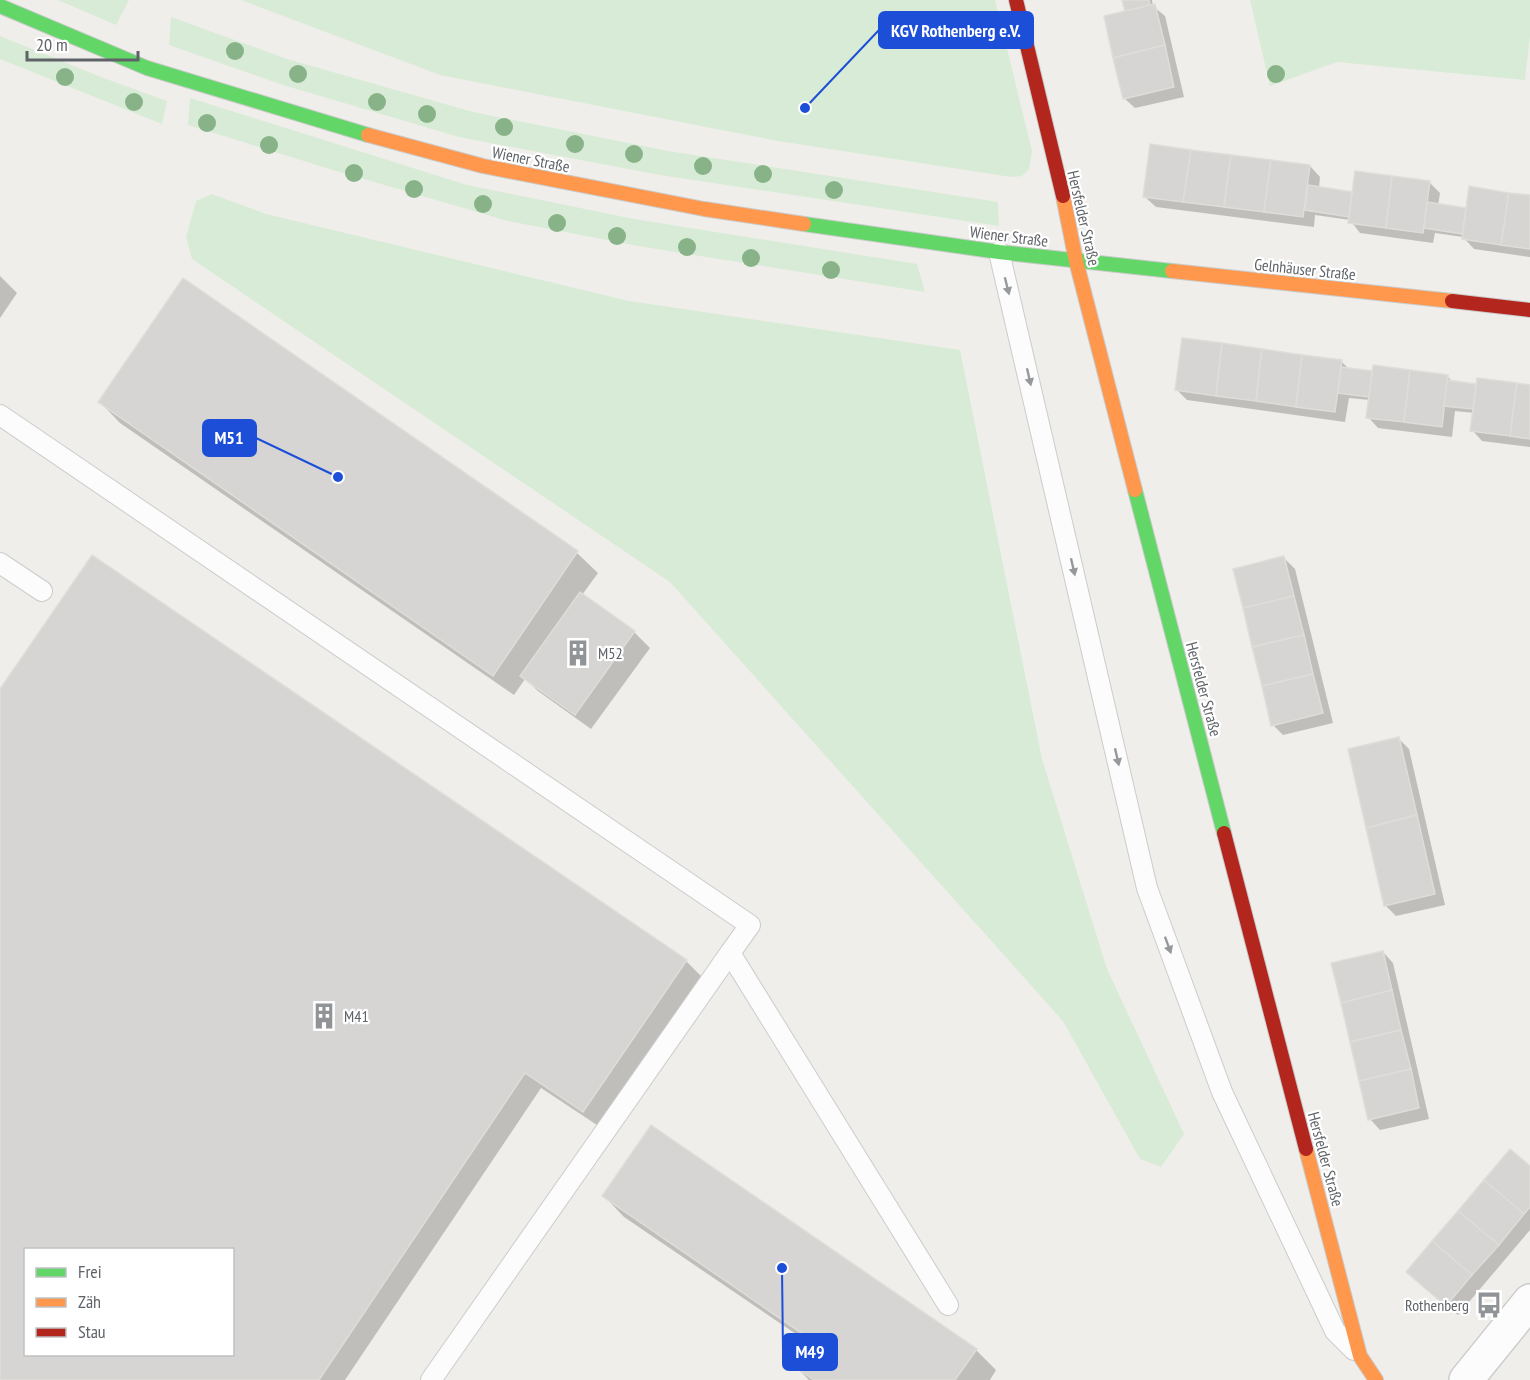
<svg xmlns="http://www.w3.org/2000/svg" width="1530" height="1380" font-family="'PT Sans Narrow',sans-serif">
  <rect width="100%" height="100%" fill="#efeeea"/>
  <g fill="#d8ebd6">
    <path d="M58,0H129L116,25Z"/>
    <path d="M241,0H995L1032,151L1029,169L1022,176L1011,177L778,141L440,75Z"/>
    <path d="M1250,0H1530V35L1525,80L1337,62L1270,86Z"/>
    <path d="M171,17L287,59L473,112L668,151L998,202L999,226L660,175L459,137L283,85L169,45Z"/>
    <path d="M0,36L101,77L167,101L162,124L0,59Z"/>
    <path d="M190,98L467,185L634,219L917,264L925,292L638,246L508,221L333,170L188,125Z"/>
    <path d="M212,194L266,214L629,301L960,350L1042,759L1107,969L1184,1134L1161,1167L1140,1159L1063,1021L670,582L192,259L186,237L196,201Z"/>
  </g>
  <g fill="#0003" fill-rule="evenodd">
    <path d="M1124,0H1152L1153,6L1165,16L1184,97L1135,108L1124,98L1128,12Z"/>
    <path d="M1310,166L1320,177L1319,188L1353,193L1429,182L1440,193L1438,206L1467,210L1530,196V257L1474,249L1463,237L1435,233L1433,243L1360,233L1350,220L1315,215L1314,227L1156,207L1145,197Z"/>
    <path d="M0,276L17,293L0,318Z"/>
    <path d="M184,281L577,553L598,573L582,595L634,632L650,648L591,729L538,691L525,679L514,695L120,423L100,402Z"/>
    <path d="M1341,361L1350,370L1371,373L1373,375L1447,376L1453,382L1475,385L1478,387L1530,386V447L1482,441L1472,430L1474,413L1455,411L1452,437L1378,428L1368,417L1370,400L1349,398L1345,422L1187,400L1177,390Z"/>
    <path d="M1284,558L1295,569L1333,723L1283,735L1273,725Z"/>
    <path d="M0,691L686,961L702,977L600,1127L541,1088L345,1380H0ZM26,1250H232V1354H26Z"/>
    <path d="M1399,739L1409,749L1445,905L1396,916L1386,906Z"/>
    <path d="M1383,952L1393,963L1429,1119L1380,1130L1370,1119Z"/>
    <path d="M1530,1168V1230L1458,1315L1418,1282Z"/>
    <path d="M604,1196L976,1350L996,1370L990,1380H809L794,1365L809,1343L624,1217Z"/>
  </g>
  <g fill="#d6d5d3" stroke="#deddd9" stroke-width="1.5" fill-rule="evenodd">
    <path d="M1122,0H1149L1150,5L1125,11Z"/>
    <path d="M1155,4L1165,45L1113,58L1104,16Z"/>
    <path d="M1165,45L1174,87L1123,99L1113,58Z"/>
    <path d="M1150,144L1191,150L1183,202L1143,197Z"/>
    <path d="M1191,150L1231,155L1224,207L1183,202Z"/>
    <path d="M1231,155L1271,160L1264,212L1224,207Z"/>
    <path d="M1271,160L1310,165L1303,217L1264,212Z"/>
    <path d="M1355,171L1392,176L1386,228L1348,223Z"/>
    <path d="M1392,176L1430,181L1423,233L1386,228Z"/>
    <path d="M1308,185L1352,192L1349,217L1305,210Z"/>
    <path d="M1469,186L1509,193L1501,245L1462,239Z"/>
    <path d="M1509,193L1530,195V249L1501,245Z"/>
    <path d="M1427,202L1466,208L1462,234L1424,228Z"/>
    <path d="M183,278L578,551L493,676L98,402Z"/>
    <path d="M1182,338L1222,343L1216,396L1175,390Z"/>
    <path d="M1222,343L1262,349L1256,401L1216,396Z"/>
    <path d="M1262,349L1302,355L1296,407L1256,401Z"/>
    <path d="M1302,355L1342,360L1335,412L1296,407Z"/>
    <path d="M1373,365L1410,370L1404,422L1366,418Z"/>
    <path d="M1341,367L1372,371L1369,397L1338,393Z"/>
    <path d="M1410,370L1448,375L1442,427L1404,422Z"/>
    <path d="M1477,378L1517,383L1510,436L1470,431Z"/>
    <path d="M1447,380L1476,384L1473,409L1444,406Z"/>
    <path d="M1517,383L1530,385V439L1510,436Z"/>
    <path d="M92,555L687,960L583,1112L525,1073L319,1380H0V689ZM26,1250H232V1354H26Z"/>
    <path d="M1284,556L1294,596L1243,608L1233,569Z"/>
    <path d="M580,592L635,631L575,715L520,676Z"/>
    <path d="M1294,596L1304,635L1252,647L1243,608Z"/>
    <path d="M1304,635L1313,674L1262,686L1252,647Z"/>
    <path d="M1313,674L1323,713L1271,726L1262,686Z"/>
    <path d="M1399,737L1417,815L1366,828L1348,749Z"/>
    <path d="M1417,815L1435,894L1384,906L1366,828Z"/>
    <path d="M1383,951L1392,990L1341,1003L1331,963Z"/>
    <path d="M1392,990L1401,1030L1350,1042L1341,1003Z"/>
    <path d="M1401,1030L1411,1069L1359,1081L1350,1042Z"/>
    <path d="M1411,1069L1419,1108L1368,1120L1359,1081Z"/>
    <path d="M651,1125L977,1349L955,1380H814L792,1365L810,1339L602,1196Z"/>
    <path d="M1510,1149L1530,1166V1207L1524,1214L1484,1180Z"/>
    <path d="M1484,1180L1524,1214L1499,1245L1458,1211Z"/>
    <path d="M1458,1211L1499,1245L1472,1275L1432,1241Z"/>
    <path d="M1432,1241L1472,1275L1446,1306L1406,1272Z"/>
  </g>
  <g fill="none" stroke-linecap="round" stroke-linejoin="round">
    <g stroke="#cbcccc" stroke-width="22">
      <g id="lane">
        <path d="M999,252L1147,888L1222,1092L1335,1331L1354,1350"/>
        <path d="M0,415L750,925L730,953L948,1305"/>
        <path d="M0,563L42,591"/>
        <path d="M431,1380L730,953"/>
      </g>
    </g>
    <g stroke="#cbcccc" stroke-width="36">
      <path id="street" d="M1466,1380L1530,1301"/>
    </g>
    <g stroke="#cacacb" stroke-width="16">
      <g id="fast">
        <path d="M0,6L147,68L368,135"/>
        <path d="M804,224L999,252L1172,271"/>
        <path d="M1135,490L1224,833"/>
      </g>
    </g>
    <g stroke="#cacacb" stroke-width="16">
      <g id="slow">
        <path d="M368,135L483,166L704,209L804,224"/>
        <path d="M1063,196L1076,261L1135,490"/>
        <path d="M1172,271L1452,301"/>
        <path d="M1306,1149L1360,1356L1376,1380"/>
      </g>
    </g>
    <g stroke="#cacacb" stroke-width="16">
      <g id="jam">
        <path d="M1016,0L1063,196"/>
        <path d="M1452,301L1530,310"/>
        <path d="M1224,833L1306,1149"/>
      </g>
    </g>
    <use href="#lane" stroke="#fdfcfc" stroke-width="20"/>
    <use href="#street" stroke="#fdfcfc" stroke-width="33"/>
    <use href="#fast" stroke="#63d668" stroke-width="14"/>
    <use href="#slow" stroke="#ff974d" stroke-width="14"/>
    <use href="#jam" stroke="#b3261e" stroke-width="14"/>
  </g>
  <g fill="#88b388">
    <circle cx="235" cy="51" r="9"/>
    <circle cx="298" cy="74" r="9"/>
    <circle cx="1276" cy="74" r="9"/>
    <circle cx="65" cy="77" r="9"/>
    <circle cx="134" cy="102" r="9"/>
    <circle cx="377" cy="102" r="9"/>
    <circle cx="427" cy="114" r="9"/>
    <circle cx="207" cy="123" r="9"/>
    <circle cx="504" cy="127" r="9"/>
    <circle cx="575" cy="144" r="9"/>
    <circle cx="269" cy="145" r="9"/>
    <circle cx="634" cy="154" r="9"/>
    <circle cx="703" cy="166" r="9"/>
    <circle cx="354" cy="173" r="9"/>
    <circle cx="763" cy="174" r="9"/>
    <circle cx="414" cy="189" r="9"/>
    <circle cx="834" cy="190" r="9"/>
    <circle cx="483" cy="204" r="9"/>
    <circle cx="557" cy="223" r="9"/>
    <circle cx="617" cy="236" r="9"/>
    <circle cx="687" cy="247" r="9"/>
    <circle cx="751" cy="258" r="9"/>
    <circle cx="831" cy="270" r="9"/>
  </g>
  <defs><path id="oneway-solid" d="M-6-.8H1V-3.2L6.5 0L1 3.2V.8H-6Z" transform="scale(1.5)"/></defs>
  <g fill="#96999c">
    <use href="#oneway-solid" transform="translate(1007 286) rotate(76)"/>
    <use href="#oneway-solid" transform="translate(1029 377) rotate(77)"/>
    <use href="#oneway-solid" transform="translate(1073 567) rotate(77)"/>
    <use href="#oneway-solid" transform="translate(1117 757) rotate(77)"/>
    <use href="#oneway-solid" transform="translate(1168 945) rotate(70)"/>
  </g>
  <defs>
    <g id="building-bare" transform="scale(2.07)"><path d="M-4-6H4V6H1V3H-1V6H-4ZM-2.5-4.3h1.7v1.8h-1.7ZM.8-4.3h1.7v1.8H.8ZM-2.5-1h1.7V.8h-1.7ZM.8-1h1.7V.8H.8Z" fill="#919496" stroke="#fff" stroke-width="2.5" paint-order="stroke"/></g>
    <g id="bus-bare" transform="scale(2.07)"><path d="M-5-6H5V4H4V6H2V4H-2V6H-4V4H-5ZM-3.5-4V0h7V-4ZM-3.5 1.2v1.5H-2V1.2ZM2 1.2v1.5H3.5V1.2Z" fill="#919496" stroke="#fff" stroke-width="2.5" paint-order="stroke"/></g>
  </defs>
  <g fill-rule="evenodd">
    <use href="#building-bare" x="578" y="653"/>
    <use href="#building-bare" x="324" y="1016"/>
    <use href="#bus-bare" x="1489" y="1305"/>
  </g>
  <g text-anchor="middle" stroke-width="4.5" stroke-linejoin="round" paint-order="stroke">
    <g font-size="16" fill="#5f6368" stroke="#fff">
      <text transform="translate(531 159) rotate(11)" y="6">Wiener Straße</text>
      <text transform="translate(1084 218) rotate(77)" y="6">Hersfelder Straße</text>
      <text transform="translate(1009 236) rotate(7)" y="6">Wiener Straße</text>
      <text transform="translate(1305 269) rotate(6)" y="6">Gelnhäuser Straße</text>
      <text transform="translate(1204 689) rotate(75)" y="6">Hersfelder Straße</text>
      <text transform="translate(1326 1159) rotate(75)" y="6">Hersfelder Straße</text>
    </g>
    <g font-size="16" fill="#5f6368" stroke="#fff" text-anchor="start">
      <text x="598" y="659">M52</text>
      <text x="344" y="1022">M41</text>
      <text x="1469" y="1311" text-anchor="end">Rothenberg</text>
    </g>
  </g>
  <path fill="none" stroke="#1d4ed8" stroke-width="2" d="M805 108L879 30M338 477L256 438M782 1268L783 1352"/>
  <g fill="#1d4ed8" stroke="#fff" stroke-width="2">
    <circle cx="805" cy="108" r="6"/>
    <circle cx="338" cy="477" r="6"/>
    <circle cx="782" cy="1268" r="6"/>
  </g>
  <g fill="#1d4ed8" stroke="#1d4ed8" stroke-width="2">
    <rect x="879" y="12" width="154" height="36" rx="6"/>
    <rect x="203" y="420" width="53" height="36" rx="6"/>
    <rect x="783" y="1334" width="54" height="36" rx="6"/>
  </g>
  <g font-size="18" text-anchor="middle" font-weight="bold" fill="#fff">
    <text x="956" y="37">KGV Rothenberg e.V.</text>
    <text x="229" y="444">M51</text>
    <text x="810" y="1358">M49</text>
  </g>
  <rect x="24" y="1248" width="210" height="108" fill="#ffffff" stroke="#bfc1c3" stroke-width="1.5"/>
  <rect x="36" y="1268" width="30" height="9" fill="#63d668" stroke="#bfc1c3" stroke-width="1.5"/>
  <text x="78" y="1278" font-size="18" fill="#5f6368">Frei</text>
  <rect x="36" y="1298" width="30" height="9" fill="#ff974d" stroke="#bfc1c3" stroke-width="1.5"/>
  <text x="78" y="1308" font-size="18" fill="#5f6368">Zäh</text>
  <rect x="36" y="1328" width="30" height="9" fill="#b3261e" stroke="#bfc1c3" stroke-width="1.5"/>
  <text x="78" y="1338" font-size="18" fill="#5f6368">Stau</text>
  <path d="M27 51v9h111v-9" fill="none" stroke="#5f6368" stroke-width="3"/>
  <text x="36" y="51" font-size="18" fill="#5f6368" stroke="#ffffff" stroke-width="4.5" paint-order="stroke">20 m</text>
</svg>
